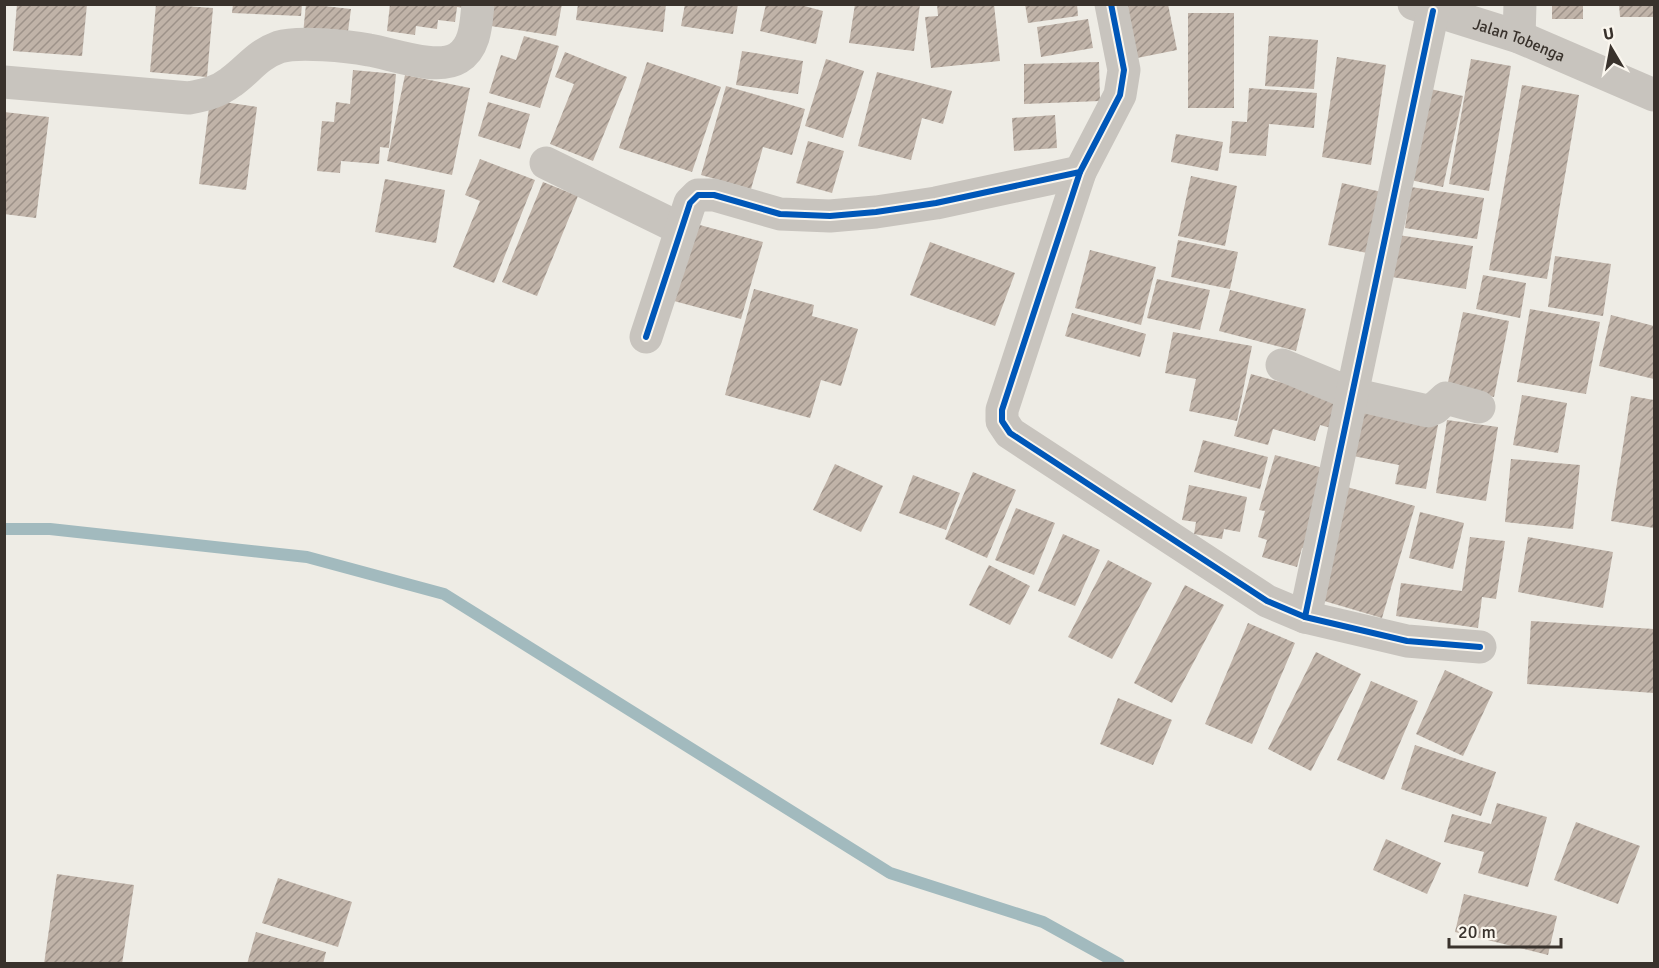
<svg xmlns="http://www.w3.org/2000/svg" width="1659" height="968" font-family="Signika,sans-serif">
  <defs>
    <pattern id="building-hatch" width="6" height="6" patternUnits="userSpaceOnUse" patternTransform="scale(1.5)"><rect width="6" height="6" fill="#c0b3a8"/><path d="M-1 1l2-2M0 6l6-6M5 7l2-2" fill="none" stroke="#9d9289"/></pattern>
  </defs>
  <rect width="100%" height="100%" fill="#eeece5"/>
  <g fill="none" stroke-linecap="round" stroke-linejoin="round">
    <path stroke="#a2babe" stroke-width="12" d="M4,529H50L307,557L444,594L890,873L1043,922L1119,964"/>
  </g>
  <g fill="url(#building-hatch)">
    <path d="M17,4H87L82,56L13,51Z"/>
    <path d="M156,4L213,8L207,77L150,72Z"/>
    <path d="M233,4H302L301,16L232,13Z"/>
    <path d="M306,4L351,9L347,39L303,34Z"/>
    <path d="M390,4H472V9L457,7L455,22L438,20L437,29L416,26L415,35L387,31Z"/>
    <path d="M494,4H562L556,36L491,26Z"/>
    <path d="M578,4H666L663,32L576,20Z"/>
    <path d="M685,4H738L733,34L681,26Z"/>
    <path d="M766,4H797L823,11L816,44L760,31Z"/>
    <path d="M855,4H920L914,51L849,43Z"/>
    <path d="M937,4H994L1000,61L931,68L925,17L938,16Z"/>
    <path d="M1025,4H1077L1078,16L1028,23Z"/>
    <path d="M1127,4H1168L1177,50L1137,58Z"/>
    <rect x="1552" y="4" width="31" height="15"/>
    <path d="M1619,4H1654V17H1620Z"/>
    <rect x="1188" y="13" width="46" height="95"/>
    <path d="M1088,19L1093,48L1041,57L1037,27Z"/>
    <path d="M524,36L559,46L540,108L489,93L501,55L516,60Z"/>
    <path d="M1269,36L1318,40L1314,89L1265,86Z"/>
    <path d="M742,51L803,61L798,94L736,85Z"/>
    <path d="M565,52L627,77L593,161L550,144L574,84L555,77Z"/>
    <path d="M1337,57L1386,65L1371,165L1322,157Z"/>
    <path d="M826,59L864,71L843,138L805,126Z"/>
    <path d="M1471,59L1511,66L1489,191L1449,184Z"/>
    <path d="M647,62L721,87L692,172L619,148Z"/>
    <path d="M1099,62L1100,101L1024,104V64Z"/>
    <path d="M353,70L396,74L389,148L380,147L379,164L341,161L340,173L317,171L322,121L334,122L336,102L350,104Z"/>
    <path d="M877,72L952,91L943,124L922,118L911,160L858,146Z"/>
    <path d="M405,75L470,88L452,175L387,161Z"/>
    <path d="M1522,85L1579,95L1547,279L1489,270Z"/>
    <path d="M726,86L805,109L792,155L763,147L751,189L701,175Z"/>
    <path d="M1421,87L1463,96L1443,187L1401,178Z"/>
    <path d="M1249,88L1317,93L1314,128L1269,124L1266,156L1229,153L1232,121L1247,122Z"/>
    <path d="M210,100L257,107L246,190L199,184Z"/>
    <path d="M488,102L530,114L520,149L478,136Z"/>
    <path d="M4,112L49,117L36,218L4,214Z"/>
    <path d="M1055,115L1057,148L1014,151L1012,118Z"/>
    <path d="M1176,134L1223,142L1218,171L1171,162Z"/>
    <path d="M808,141L844,151L832,193L796,183Z"/>
    <path d="M480,159L535,180L494,283L453,267L480,201L465,195Z"/>
    <path d="M1191,176L1237,186L1225,246L1178,236Z"/>
    <path d="M385,179L445,190L436,243L375,232Z"/>
    <path d="M543,182L578,196L537,296L502,282Z"/>
    <path d="M1342,183L1386,193L1372,254L1328,245Z"/>
    <path d="M1411,187L1484,198L1477,239L1405,228Z"/>
    <path d="M696,224L763,242L741,319L674,301Z"/>
    <path d="M1398,235L1473,246L1466,289L1392,277Z"/>
    <path d="M1178,240L1238,252L1230,289L1171,277Z"/>
    <path d="M930,242L1015,273L995,326L910,295Z"/>
    <path d="M1090,250L1156,267L1141,325L1075,308Z"/>
    <path d="M1555,256L1611,264L1603,316L1548,307Z"/>
    <path d="M1483,275L1526,283L1520,318L1476,309Z"/>
    <path d="M1157,279L1210,290L1200,330L1147,318Z"/>
    <path d="M754,289L814,305L812,316L858,329L841,386L821,380L810,418L725,395Z"/>
    <path d="M1230,290L1306,309L1296,351L1219,331Z"/>
    <path d="M1530,309L1600,322L1586,394L1517,382Z"/>
    <path d="M1463,312L1509,321L1494,397L1447,387Z"/>
    <path d="M1072,313L1146,334L1140,357L1065,336Z"/>
    <path d="M1611,315L1654,326V379L1599,366Z"/>
    <path d="M1173,332L1252,346L1237,421L1189,411L1196,379L1165,373Z"/>
    <path d="M1251,374L1328,395L1345,404L1338,430L1320,425L1315,441L1273,429L1268,445L1234,436Z"/>
    <path d="M1522,395L1567,403L1558,453L1513,445Z"/>
    <path d="M1631,396L1654,400V528L1611,521Z"/>
    <path d="M1355,411L1438,425L1426,489L1395,484L1399,465L1348,455Z"/>
    <path d="M1447,420L1498,427L1486,501L1436,493Z"/>
    <path d="M1203,440L1268,457L1260,489L1194,472Z"/>
    <path d="M1275,455L1334,471L1308,549L1302,548L1297,567L1262,557L1267,540L1258,537L1265,511L1259,510Z"/>
    <path d="M1511,459L1580,465L1573,529L1505,522Z"/>
    <path d="M835,464L883,486L861,532L813,510Z"/>
    <path d="M973,472L1016,490L987,558L945,539Z"/>
    <path d="M913,475L960,493L946,530L899,513Z"/>
    <path d="M1189,485L1247,497L1240,532L1224,529L1222,539L1194,534L1196,522L1182,520Z"/>
    <path d="M1347,487L1415,506L1382,618L1314,598Z"/>
    <path d="M1016,508L1055,523L1034,575L995,560Z"/>
    <path d="M1420,512L1464,523L1453,569L1409,558Z"/>
    <path d="M1063,534L1100,550L1075,606L1038,591Z"/>
    <path d="M1470,537L1505,541L1496,599L1482,597L1478,628L1396,616L1401,583L1462,591Z"/>
    <path d="M1528,537L1613,552L1603,608L1518,592Z"/>
    <path d="M1108,560L1152,583L1112,659L1068,637Z"/>
    <path d="M989,565L1030,586L1010,625L969,605Z"/>
    <path d="M1185,585L1224,605L1172,703L1134,683Z"/>
    <path d="M1531,621L1654,629V693L1527,684Z"/>
    <path d="M1248,623L1295,643L1252,744L1205,724Z"/>
    <path d="M1316,652L1361,674L1311,771L1268,749Z"/>
    <path d="M1445,670L1493,692L1463,756L1416,734Z"/>
    <path d="M1371,681L1418,701L1384,780L1337,760Z"/>
    <path d="M1118,698L1172,720L1153,765L1100,744Z"/>
    <path d="M1415,745L1496,772L1481,816L1401,789Z"/>
    <path d="M1497,803L1547,817L1528,887L1478,873L1484,852L1444,842L1452,814L1491,824Z"/>
    <path d="M1576,822L1640,846L1618,904L1554,880Z"/>
    <path d="M1386,839L1441,863L1427,894L1373,870Z"/>
    <path d="M57,874L134,885L122,964H44Z"/>
    <path d="M278,878L352,902L338,947L262,923Z"/>
    <path d="M1464,894L1557,916L1548,955L1455,932Z"/>
    <path d="M256,932L326,952L323,964H247Z"/>
  </g>
  <g fill="none" stroke-linecap="round" stroke-linejoin="round">
    <g stroke="#c8c4be" stroke-width="33">
      <path d="M1111,4L1124,70L1120,95L1080,172L1002,410V421L1010,433L1267,601L1305,617L1407,641L1480,647"/>
      <path id="s1" d="M1414,4L1519,37L1654,95"/>
      <path d="M1519,37L1520,4"/>
      <path d="M4,82L189,98C205,95 218,92 231,82C249,69 257,55 279,47C298,41 348,46 369,50C393,54 437,71 458,58C476,47 476,23 478,4"/>
      <path d="M546,163L681,229"/>
      <path d="M646,337L690,203L698,195H714L780,214L830,216L876,212L936,203L1080,172"/>
      <path d="M1282,365L1352,394L1428,411L1435,408L1446,398L1479,407"/>
      <path d="M1305,617L1433,11"/>
    </g>
    <g stroke="#faf6ee" stroke-width="10">
      <g id="cycleway">
        <path d="M1111,4L1124,70L1120,95L1080,172L1002,410V421L1010,433L1267,601L1305,617L1407,641L1480,647"/>
        <path d="M646,337L690,203L698,195H714L780,214L830,216L876,212L936,203L1080,172"/>
        <path d="M1305,617L1433,11"/>
      </g>
    </g>
    <use href="#cycleway" stroke="#0057b8" stroke-width="6"/>
  </g>
  <g text-anchor="middle" stroke-width="6" stroke-linejoin="round" paint-order="stroke">
    <g font-size="16" fill="#39322c" stroke="#faf6ee">
      <text dy="6" stroke="none"><textPath href="#s1" startOffset="111">Jalan Tobenga</textPath></text>
    </g>
  </g>
  <rect width="1659" height="968" fill="none" stroke="#39322c" stroke-width="12"/>
  <g transform="translate(1611 48) rotate(350)" stroke="#faf6ee" stroke-width="4.5" paint-order="stroke">
  <path d="M0-4.5L10 22L0 15L-10 22Z" fill="#39322c"/>
  <text y="-9" font-size="16" font-weight="bold" text-anchor="middle" fill="#39322c">U</text>
  </g>
  <path d="M1449 938v9h112v-9" fill="none" stroke="#39322c" stroke-width="3"/>
  <text x="1458" y="938" font-size="18" fill="#39322c" stroke="#faf6ee" stroke-width="4.5" paint-order="stroke">20 m</text>
</svg>
